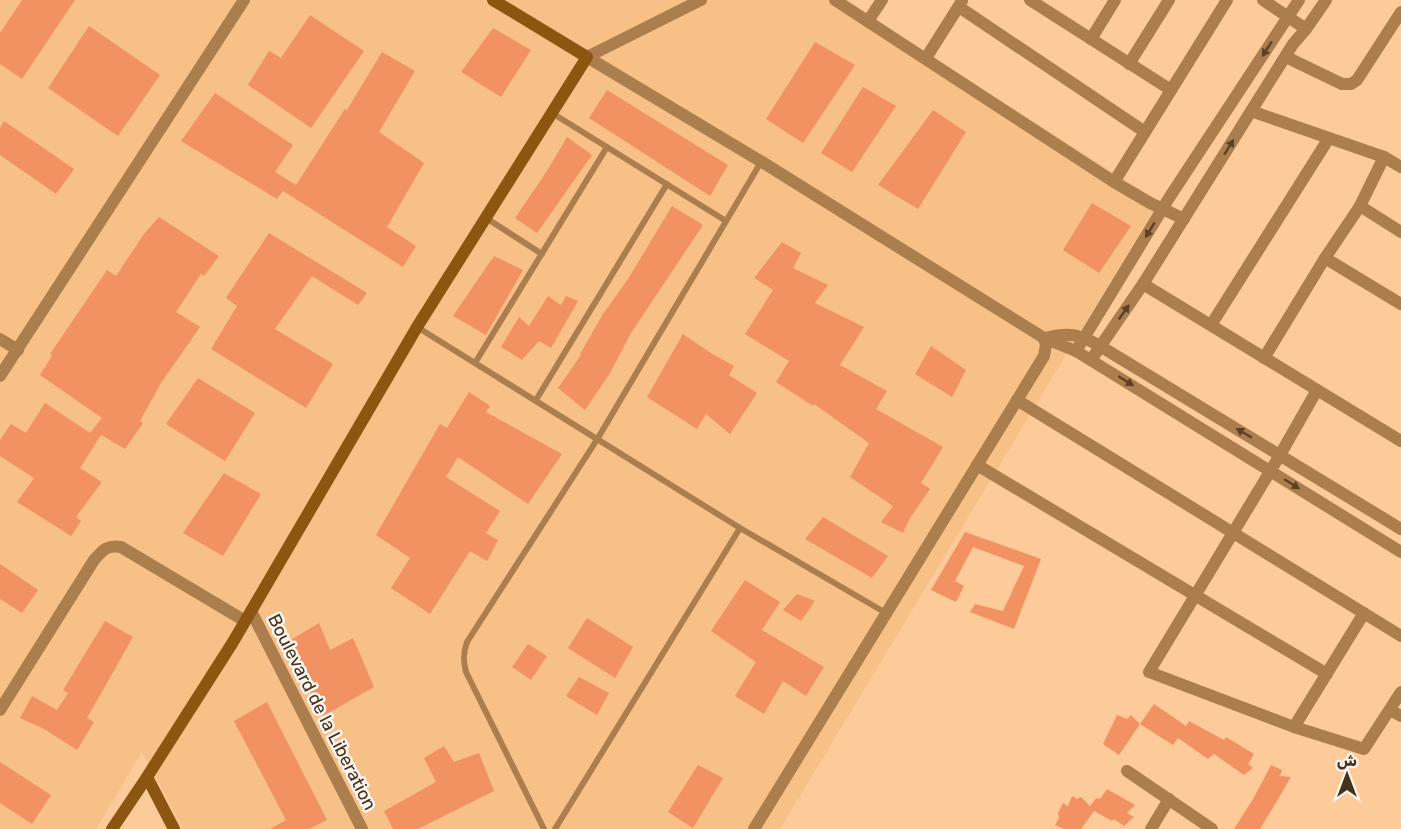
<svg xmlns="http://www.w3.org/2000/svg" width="1401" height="829" font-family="Rubik,'Noto Sans Arabic',sans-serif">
  <rect width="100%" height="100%" fill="#fdcb99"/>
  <path fill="#f7c087" d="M0,0H841L1159,201L780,829H183L142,752L96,829H0Z"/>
  <g fill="#f29161">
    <path d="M22,0H75L22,79L0,64V33Z"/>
    <path d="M310,15L364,51L311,128L248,85L269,51L281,58Z"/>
    <path d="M89,26L160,75L118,136L48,88Z"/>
    <path d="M493,28L531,50L501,97L461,72Z"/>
    <path d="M815,42L855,65L803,143L766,119Z"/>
    <path d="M382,52L415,71L379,132L424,163L387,227L416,246L403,267L283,191L277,199L181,141L215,93L293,145L275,172L296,185L345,109L347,110Z"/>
    <path d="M863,87L896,106L852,172L821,153Z"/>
    <path d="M607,90L728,165L710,196L589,118Z"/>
    <path d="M933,110L966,132L918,209L878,185Z"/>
    <path d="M4,121L74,169L56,194L0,155V128Z"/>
    <path d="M567,137L592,155L537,233L515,218L547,171Z"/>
    <path d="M1092,203L1131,226L1099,273L1063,250Z"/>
    <path d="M672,206L703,225L631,333L610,373L585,410L558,388L581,355L580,354L603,314L628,279Z"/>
    <path d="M159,217L219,256L204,276L201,274L176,312L200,327L161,383L140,421L143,423L125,449L101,435L80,468L102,482L76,517L81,521L71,536L17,502L34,478L0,456V440L11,424L26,433L45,403L90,433L102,418L40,375L52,356L50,354L107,270L116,276L144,234Z"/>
    <path d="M269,233L367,293L358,305L312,276L275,329L333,364L306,408L211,349L237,306L226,298Z"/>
    <path d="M782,242L801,253L793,268L828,285L815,303L864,327L840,365L887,391L876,409L943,447L921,483L930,489L910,518L903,533L881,522L893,506L850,477L869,443L814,404L813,406L776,382L789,361L745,334L773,290L754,278Z"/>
    <path d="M494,256L523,270L486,335L453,316Z"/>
    <path d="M548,296L561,305L566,296L578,301L551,348L539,341L522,360L501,347L519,317L529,326Z"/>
    <path d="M683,334L709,352L734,366L729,375L757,393L730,434L706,414L697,429L647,397Z"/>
    <path d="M931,346L966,370L952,397L915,374Z"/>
    <path d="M198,378L255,413L225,461L166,424Z"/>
    <path d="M469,392L490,406L486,412L562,454L528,504L458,457L446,477L500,511L486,533L498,540L487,561L470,551L430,614L391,588L410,558L376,535L440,424L447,428Z"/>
    <path d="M224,473L261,494L223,556L183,533Z"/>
    <path d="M823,517L888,556L872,578L805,539Z"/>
    <path d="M965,532L1041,559L1014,629L970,612L975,604L1003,611L1024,566L973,547L955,581L964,586L956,602L931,590Z"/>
    <path d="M0,564L38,590L22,613L0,599Z"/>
    <path d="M745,580L780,602L762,630L824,667L806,696L783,681L764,714L735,696L756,662L711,631Z"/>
    <path d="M797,594L815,601L801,621L783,610Z"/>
    <path d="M587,618L633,647L615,678L568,648Z"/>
    <path d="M105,621L133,637L87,718L94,722L77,750L44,729L20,718L32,696L57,710L68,693L63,690Z"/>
    <path d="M319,623L330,650L353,638L374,687L323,716L298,668L284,644Z"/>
    <path d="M528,644L547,656L531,680L512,667Z"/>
    <path d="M579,677L609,693L597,715L566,696Z"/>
    <path d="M267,702L327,820L309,829H270L286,820L234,721Z"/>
    <path d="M1154,704L1186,726L1189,721L1224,740L1226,737L1254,754L1248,764L1253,768L1244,775L1214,754L1208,759L1178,738L1173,745L1140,724Z"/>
    <path d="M1117,715L1127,719L1131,715L1140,724L1119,755L1103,744Z"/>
    <path d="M444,746L454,762L479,753L494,791L418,829H393L384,811L436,782L424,758Z"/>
    <path d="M0,762L51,795L32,824L0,803Z"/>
    <path d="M698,765L723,778L693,828L668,812Z"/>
    <path d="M1271,765L1282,770L1280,776L1291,777L1274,806L1260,829H1234L1253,799Z"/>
    <path d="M1107,789L1135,805L1127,813L1134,817L1124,826L1114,819L1112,821L1094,811L1081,829H1064L1055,825L1059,818L1058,813L1063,803L1068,806L1072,796L1077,799L1081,797L1090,806L1096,798L1100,799Z"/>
  </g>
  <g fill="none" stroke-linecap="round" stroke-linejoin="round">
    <g stroke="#ac7e4e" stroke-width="6">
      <path d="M552,113L726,221"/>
      <path d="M486,218L542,254"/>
      <path d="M417,327L740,528L886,613"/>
      <path d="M475,363L607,147"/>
      <path d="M536,400L667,184"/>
      <path d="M544,829L466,672C463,661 463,653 467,642L598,438L761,162"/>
      <path d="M555,829L740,528"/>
    </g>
    <g stroke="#ac7e4e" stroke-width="12">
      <path d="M835,0L1114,182L1150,203L1184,219"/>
      <path d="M1030,0L1171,90"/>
      <path d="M1263,0L1306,29"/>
      <path d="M959,7L1145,132"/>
      <path d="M868,21L882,0"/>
      <path d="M1091,39L1115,0"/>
      <path d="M587,57L762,162L1044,338L1076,351L1401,552"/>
      <path d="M587,57L701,0"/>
      <path d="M1286,57L1342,84H1351L1357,80L1401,12"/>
      <path d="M926,58L962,1"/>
      <path d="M1129,64L1169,0"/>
      <path d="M1251,111L1384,157L1401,167"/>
      <path d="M1114,182L1227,0"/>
      <path d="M1360,206L1401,232"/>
      <path d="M1325,258L1401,304"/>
      <path d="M1143,284L1401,441"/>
      <path d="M1211,325L1329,138"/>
      <path d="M1045,338C1069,332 1079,334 1100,346L1401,529"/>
      <path d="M0,339L18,350"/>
      <path d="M1076,351L1169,198L1299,0"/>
      <path d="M1264,358L1325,258L1360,206L1384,157"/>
      <path d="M1091,360L1143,284L1293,44L1306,29L1326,0"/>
      <path d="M0,376L244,0"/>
      <path d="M1317,390L1280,455L1149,672L1294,727L1364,749L1401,692"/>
      <path d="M1017,400L1401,636"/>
      <path d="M977,465L1327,674"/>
      <path d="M251,611L362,829"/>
      <path d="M0,710L94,560C103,550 106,545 121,547L245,621"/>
      <path d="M1390,710L1401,716"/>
      <path d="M1294,727L1364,613"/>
      <path d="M1127,771L1212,829"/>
      <path d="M754,829L1044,356L1046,345L1044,338"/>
      <path d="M1151,829L1169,799"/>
    </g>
    <g stroke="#8c5611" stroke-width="12">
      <path d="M147,777L174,829"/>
      <path d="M112,829L147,777L233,642L417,327L587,57L493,0"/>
    </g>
  </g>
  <defs><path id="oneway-solid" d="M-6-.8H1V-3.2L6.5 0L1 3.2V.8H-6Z" transform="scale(1.5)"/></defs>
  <g fill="#5a4127">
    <use href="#oneway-solid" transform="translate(1267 49) rotate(123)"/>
    <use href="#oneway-solid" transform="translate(1229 147) rotate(-58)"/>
    <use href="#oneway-solid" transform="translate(1150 230) rotate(121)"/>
    <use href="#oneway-solid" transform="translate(1124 312) rotate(-55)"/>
    <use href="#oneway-solid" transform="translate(1126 381) rotate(32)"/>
    <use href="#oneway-solid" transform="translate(1244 433) rotate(-149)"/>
    <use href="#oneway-solid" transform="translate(1292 484) rotate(32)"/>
  </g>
  <g text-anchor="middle" stroke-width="5" stroke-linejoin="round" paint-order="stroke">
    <g font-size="18" fill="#45321d" stroke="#fbf6f1">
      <text transform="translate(322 712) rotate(63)" y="6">Boulevard de la Liberation</text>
    </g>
  </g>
  <g transform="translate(1347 775)" stroke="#fbf6f1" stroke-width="4.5" paint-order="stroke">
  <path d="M0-4.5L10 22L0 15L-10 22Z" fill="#45321d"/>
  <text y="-9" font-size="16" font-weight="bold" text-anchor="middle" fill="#45321d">ش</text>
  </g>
</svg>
